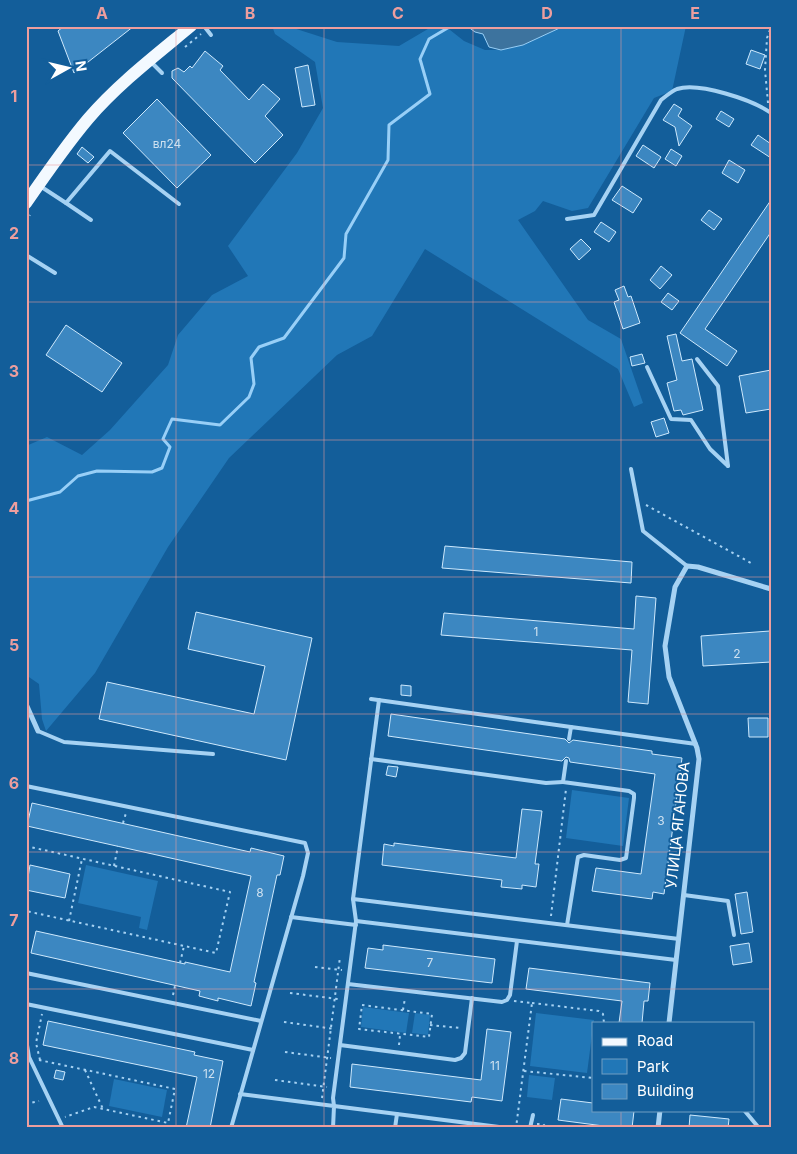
<svg xmlns="http://www.w3.org/2000/svg" width="797" height="1154" font-family="Inter,sans-serif">
  <rect width="100%" height="100%" fill="#135e9a"/>
  <g fill="#2177b7">
    <path d="M272,26H287L337,42L399,46L433,26H445L464,41L485,50H501L523,45L564,26H686L672,91L654,98L588,208L572,211L543,201L535,211L518,220L588,320L621,339L643,403L634,407L618,369L425,249L372,336L337,355L229,458L168,547L95,673L46,731L42,719L39,684L26,675V446L47,437L82,455L110,430L168,365L178,335L212,295L248,276L228,246L297,153L323,108L315,62L275,34Z"/>
    <path d="M572,790L629,798L623,846L566,838Z"/>
    <path d="M86,865L158,881L147,930L139,928L141,917L78,903Z"/>
    <path d="M363,1007L409,1013L406,1033L361,1027Z"/>
    <path d="M415,1013L430,1015L428,1035L412,1033Z"/>
    <path d="M536,1013L594,1020L587,1073L530,1066Z"/>
    <path d="M529,1075L555,1078L552,1100L527,1097Z"/>
    <path d="M114,1079L167,1090L162,1117L109,1106Z"/>
  </g>
  <path fill="#3d739e" stroke="#98cff7" d="M467,26H564L523,45L501,50L489,47L483,34L475,32Z"/>
  <g fill="none" stroke-linecap="round" stroke-linejoin="round">
    <path stroke="#98cff7" stroke-width="3" d="M26,501L60,492L78,476L97,471L152,472L162,468L170,447L163,439L172,419L220,425L249,397L254,384L251,358L259,347L284,338L344,258L346,234L388,160L389,125L430,94L420,59L429,39L451,26"/>
  </g>
  <g fill="#3c87c1" stroke="#cee9fd">
    <path d="M64,26H134L74,73L58,31Z"/>
    <path d="M751,50L765,55L760,69L746,64Z"/>
    <path d="M205,51L223,66L220,70L249,100L263,84L280,99L265,116L283,135L255,163L172,78V71L178,68L184,72L190,66L192,68Z"/>
    <path d="M308,65L315,105L302,107L295,68Z"/>
    <path d="M157,99L211,155L177,188L123,133Z"/>
    <path d="M674,104L682,109L678,116L692,126L679,146L675,127L663,120Z"/>
    <path d="M721,111L734,119L729,127L716,119Z"/>
    <path d="M758,135L771,144V158L751,145Z"/>
    <path d="M643,145L661,157L654,168L636,156Z"/>
    <path d="M82,147L94,157L88,163L77,154Z"/>
    <path d="M671,149L682,156L676,166L665,159Z"/>
    <path d="M729,160L745,170L738,183L722,173Z"/>
    <path d="M622,186L642,199L633,213L612,200Z"/>
    <path d="M771,200V232L705,329L737,351L727,366L680,333Z"/>
    <path d="M709,210L722,219L714,230L701,220Z"/>
    <path d="M601,222L616,232L609,242L594,232Z"/>
    <path d="M581,239L591,249L579,260L570,249Z"/>
    <path d="M661,266L672,275L660,289L650,280Z"/>
    <path d="M624,286L628,297L631,296L640,323L623,329L614,302L619,300L615,290Z"/>
    <path d="M668,293L679,301L672,310L661,302Z"/>
    <path d="M66,325L122,363L102,392L46,355Z"/>
    <path d="M676,334L682,361L692,359L703,410L683,415L681,410L674,411L667,383L677,380L667,336Z"/>
    <path d="M642,354L645,363L632,366L630,357Z"/>
    <path d="M771,370V409L746,413L739,376Z"/>
    <path d="M664,418L669,433L656,437L651,422Z"/>
    <path d="M445,546L632,562L631,583L442,568Z"/>
    <path d="M636,596L656,598L648,704L628,702L632,650L441,635L444,613L634,629Z"/>
    <path d="M196,612L312,638L286,760L99,719L107,682L254,714L265,666L188,649Z"/>
    <path d="M770,631L771,662L703,666L701,636Z"/>
    <path d="M401,685L411,686V696L401,695Z"/>
    <path d="M391,714L565,739L569,743L573,740L652,751V754L682,758L664,894L653,892L652,899L592,891L596,868L641,874L655,774L570,762L569,758L566,757L562,761L388,736Z"/>
    <path d="M748,718H768V737H749Z"/>
    <path d="M388,766L398,767L396,777L386,775Z"/>
    <path d="M32,803L250,852L251,848L284,856L280,875H277L254,982L256,983L251,1006L218,998V1001L199,996L200,991L31,953L36,931L185,964V962L230,972L251,876L27,826Z"/>
    <path d="M522,809L542,811L535,864H539L536,887L522,885V889L501,887L502,880L382,865L384,844L394,846V843L516,858Z"/>
    <path d="M30,865L70,874L65,898L26,890Z"/>
    <path d="M747,892L753,932L741,934L735,894Z"/>
    <path d="M749,943L752,962L733,965L730,946Z"/>
    <path d="M383,945L495,959L492,983L365,968L368,948L383,950Z"/>
    <path d="M529,968L650,983L648,1001H644L642,1023H619L622,1001L526,989Z"/>
    <path d="M48,1021L195,1052L194,1055L223,1061L210,1128H186L197,1077L43,1045Z"/>
    <path d="M487,1029L511,1032L502,1101L472,1097L471,1102L350,1087L352,1064L481,1080Z"/>
    <path d="M56,1070L65,1072L63,1080L54,1078Z"/>
    <path d="M561,1099L593,1103V1110L634,1111L632,1128H619L558,1120Z"/>
    <path d="M690,1115L729,1119L728,1128H689Z"/>
  </g>
  <g fill="none" stroke-linecap="round" stroke-linejoin="round">
    <g stroke="#a6d2f3" stroke-width="2" stroke-dasharray="2.5 4" stroke-linecap="butt">
      <path d="M185,47L201,34"/>
      <path d="M768,103L765,70L767,38L771,27"/>
      <path d="M26,221L30,215"/>
      <path d="M646,505L751,563"/>
      <path d="M123,823L126,813"/>
      <path d="M26,846L230,892L216,953L26,911"/>
      <path d="M114,866L118,846"/>
      <path d="M551,916L566,789"/>
      <path d="M69,921L82,859"/>
      <path d="M180,963L184,946"/>
      <path d="M315,967L342,970"/>
      <path d="M290,993L338,999"/>
      <path d="M173,995L175,986"/>
      <path d="M514,1001L532,1003L516,1128"/>
      <path d="M532,1003L599,1011L603,1014L604,1023"/>
      <path d="M362,1005L432,1014L429,1037L359,1029Z"/>
      <path d="M403,1010L405,998"/>
      <path d="M284,1022L335,1029"/>
      <path d="M430,1025L460,1028"/>
      <path d="M399,1045L400,1035"/>
      <path d="M285,1052L331,1058"/>
      <path d="M39,1060L175,1089L168,1123L94,1107L65,1117"/>
      <path d="M40,1060L36,1043L42,1014"/>
      <path d="M85,1070L103,1109"/>
      <path d="M524,1071L593,1078"/>
      <path d="M275,1080L327,1087"/>
      <path d="M322,1098L340,957"/>
      <path d="M26,1104L39,1101"/>
      <path d="M537,1124H543L547,1128"/>
    </g>
    <g stroke="#a6d2f3" stroke-width="4">
      <path d="M204,26L211,35"/>
      <path d="M151,62L162,73"/>
      <path d="M40,186L66,203L110,151L179,204"/>
      <path d="M66,203L91,220"/>
      <path d="M567,219L594,215L661,100C666,96 672,91 677,89C699,82 753,100 771,113"/>
      <path d="M26,255L55,273"/>
      <path d="M697,359L718,386L728,466"/>
      <path d="M647,367L671,419L691,420L710,449L728,466"/>
      <path d="M631,469L643,531L687,566"/>
      <path d="M371,699L571,727"/>
      <path d="M38,731L64,742L213,754"/>
      <path d="M569,739L571,727L696,744"/>
      <path d="M371,759L546,783L563,782"/>
      <path d="M566,761L563,782L629,791L634,794V798L626,858L620,860L584,855L578,857L567,925"/>
      <path d="M26,786L305,843L308,853L303,876L231,1128"/>
      <path d="M684,895L728,901L734,935"/>
      <path d="M353,899L679,939"/>
      <path d="M291,917L356,925"/>
      <path d="M356,921L353,899L379,700"/>
      <path d="M26,973L261,1021"/>
      <path d="M348,984L502,1002L507,1000L510,995L517,941"/>
      <path d="M26,1004L253,1050"/>
      <path d="M26,1039L29,1057L63,1128"/>
      <path d="M340,1045L455,1060L461,1058L465,1053L472,998"/>
      <path d="M240,1094L334,1106L333,1128"/>
      <path d="M744,1110L759,1128"/>
      <path d="M395,1128L397,1114"/>
      <path d="M507,1128L334,1106L333,1098L356,921L676,960"/>
      <path d="M530,1128L533,1115"/>
    </g>
    <g stroke="#a6d2f3" stroke-width="5">
      <path d="M26,704L38,731"/>
      <path d="M669,1023L699,759L697,748L669,677L665,646L675,587L687,566L698,567L771,589"/>
      <path d="M658,1128L660,1110"/>
    </g>
    <path stroke="#f3f9ff" stroke-width="12" d="M26,203C46,174 66,145 88,119C118,84 156,55 191,26"/>
  </g>
  <path fill="none" stroke="#ed9e9e" stroke-width="1" stroke-opacity="0.55" d="M176,26V1128M324,26V1128M473,26V1128M621,26V1023M26,165H771M26,302H771M26,440H771M26,577H771M26,714H771M26,852H771M26,989H771M621,1110V1128"/>
  <g text-anchor="middle" stroke-width="4" stroke-linejoin="round" paint-order="stroke">
    <g font-size="12" fill="#cee1f0">
      <text x="167" y="148">вл24</text>
      <text x="536" y="636">1</text>
      <text x="737" y="658">2</text>
      <text x="661" y="825">3</text>
      <text x="260" y="897">8</text>
      <text x="430" y="967">7</text>
      <text x="495" y="1070">11</text>
      <text x="209" y="1078">12</text>
    </g>
    <g font-size="15" fill="#fff" stroke="#135e9a">
      <text transform="translate(678 825) rotate(-84)" y="5">УЛИЦА ЯГАНОВА</text>
    </g>
  </g>
  <rect width="797" height="1154" fill="none" stroke="#135e9a" stroke-width="55"/>
  <rect x="592" y="1022" width="162" height="90" fill="#135e9a" stroke="#719ec2"/>
  <rect x="602" y="1038" width="25" height="8" fill="#f3f9ff" stroke="#719ec2"/>
  <text x="637" y="1046" font-size="15" fill="#ffffff">Road</text>
  <rect x="602" y="1059" width="25" height="15" fill="#2177b7" stroke="#719ec2"/>
  <text x="637" y="1072" font-size="15" fill="#ffffff">Park</text>
  <rect x="602" y="1084" width="25" height="15" fill="#3c87c1" stroke="#719ec2"/>
  <text x="637" y="1096" font-size="15" fill="#ffffff">Building</text>
  <g transform="translate(68 68) rotate(82)" stroke="#135e9a" stroke-width="4" paint-order="stroke">
  <path d="M0-4L9 19L0 12L-9 19Z" fill="#ffffff"/>
  <text y="-8" font-size="14" font-weight="bold" text-anchor="middle" fill="#ffffff">N</text>
  </g>
  <rect x="28" y="28" width="742" height="1098" fill="none" stroke="#ed9e9e" stroke-width="2"/>
  <g font-size="16" text-anchor="middle" font-weight="bold" fill="#ed9e9e">
    <text x="102" y="19">A</text>
    <text x="250" y="19">B</text>
    <text x="398" y="19">C</text>
    <text x="547" y="19">D</text>
    <text x="695" y="19">E</text>
    <text x="14" y="102">1</text>
    <text x="14" y="239">2</text>
    <text x="14" y="377">3</text>
    <text x="14" y="514">4</text>
    <text x="14" y="651">5</text>
    <text x="14" y="789">6</text>
    <text x="14" y="926">7</text>
    <text x="14" y="1064">8</text>
  </g>
</svg>
